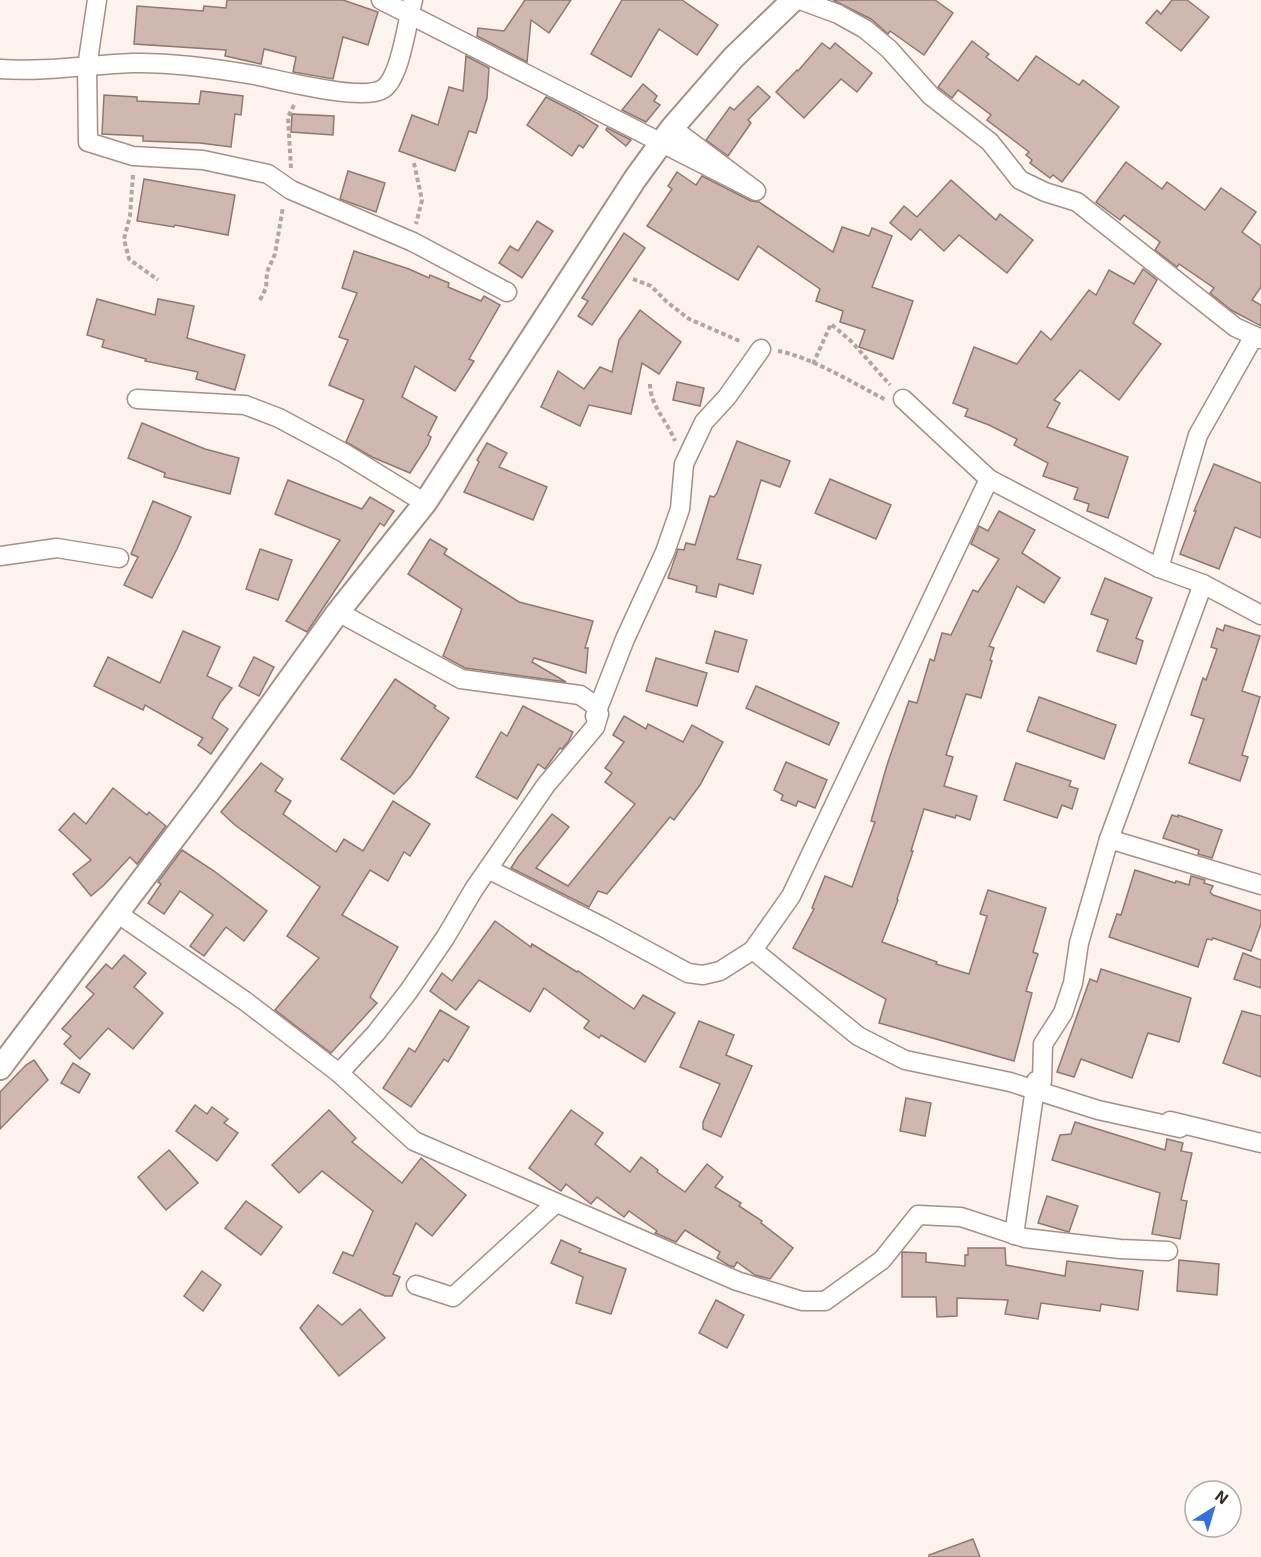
<svg xmlns="http://www.w3.org/2000/svg" width="1261" height="1557" font-family="'Exo 2',sans-serif">
  <rect width="100%" height="100%" fill="#fcf2ee"/>
  <g fill="#d0b8b0" stroke="#8e7870" stroke-width="1.5">
    <path d="M227,0H343L378,12L368,45L343,37L333,79L293,72L296,57L264,49L261,64L225,56L226,50L134,44L137,6L203,11L204,6L226,8Z"/>
    <path d="M525,0H571L549,33L531,20L527,62L477,36L478,28L504,31Z"/>
    <path d="M622,0H682L718,25L697,55L659,29L631,77L591,54Z"/>
    <path d="M833,0H935L953,13L924,55L890,31L888,34L871,19Z"/>
    <path d="M1172,0H1187L1209,17L1181,51L1146,23L1157,10L1161,14Z"/>
    <path d="M972,41L989,54L986,57L1018,81L1036,56L1079,85L1083,80L1119,107L1062,182L1053,175L1050,178L1030,163L1032,160L1026,155L1029,152L987,120L991,115L958,90L952,98L938,87Z"/>
    <path d="M822,43L830,49L835,43L872,73L857,92L841,79L804,118L776,92L797,70L798,71Z"/>
    <path d="M466,56L489,68L487,98L476,133L469,131L455,171L399,151L412,115L438,125L449,87L463,91Z"/>
    <path d="M643,84L657,96L654,101L660,105L646,122L622,110Z"/>
    <path d="M758,86L770,97L748,120L751,123L728,156L706,140L730,107L734,110Z"/>
    <path d="M201,91L243,96L241,115L235,114L231,147L200,143L143,141V136L102,134L104,95L137,97V101L199,104Z"/>
    <path d="M546,97L579,114L598,126L583,148L579,145L572,156L527,125Z"/>
    <path d="M292,114L334,116L333,135L291,132Z"/>
    <path d="M607,128L631,140L626,146L606,130Z"/>
    <path d="M1126,162L1162,189L1167,182L1205,210L1221,188L1256,212L1242,232L1261,246V287L1252,300L1261,305V326L1231,310L1210,293L1214,288L1179,264L1177,267L1155,250L1160,242L1124,215L1120,220L1096,202Z"/>
    <path d="M348,171L385,183L376,212L340,199Z"/>
    <path d="M677,172L696,185L702,176L751,201L759,202L833,252L842,227L869,236L872,228L892,236L872,287L913,301L893,359L859,347L865,330L840,322L843,311L816,301L820,289L758,246L738,280L647,226L672,189L668,186Z"/>
    <path d="M144,179L235,195L228,235L175,225L174,227L137,221Z"/>
    <path d="M951,180L996,220L1000,214L1033,240L1007,273L959,235L944,251L920,229L911,240L890,223L904,206L917,217Z"/>
    <path d="M537,221L553,231L522,278L499,263L510,246L518,251Z"/>
    <path d="M624,233L645,248L592,325L578,316L588,301L582,298Z"/>
    <path d="M354,251L409,269L429,278L430,275L449,283L448,287L481,301L484,296L500,305L469,359L474,361L455,391L415,366L402,397L437,417L428,435L431,437L428,445L410,473L372,457L346,442L364,400L329,385L348,340L339,337L357,293L342,288Z"/>
    <path d="M1143,269L1157,280L1133,323L1161,344L1119,400L1080,370L1054,400L1060,403L1047,427L1128,457L1108,518L1087,511L1089,504L1074,499L1078,488L1043,476L1048,463L1014,445L1017,439L989,425L965,416L968,409L953,403L974,347L1017,364L1041,331L1051,340L1089,290L1096,295L1109,270L1134,284Z"/>
    <path d="M97,299L155,315L158,299L194,306L187,338L245,355L235,390L196,379L198,372L145,361L146,359L102,347L104,340L87,335Z"/>
    <path d="M640,310L681,342L659,374L642,363L631,414L589,405L580,426L541,407L558,371L584,389L600,367L612,372L619,340Z"/>
    <path d="M677,382L704,388L700,406L673,400Z"/>
    <path d="M142,423L205,449L239,458L230,494L164,477L165,473L128,458Z"/>
    <path d="M737,441L790,461L780,487L761,480L737,559L761,565L753,594L719,584L716,597L696,592L697,586L668,578L678,549L684,550L686,543L695,545L710,496L714,497L717,493Z"/>
    <path d="M487,443L507,453L499,467L547,487L533,520L464,492L479,462L477,460Z"/>
    <path d="M1214,464L1261,483V538L1235,527L1219,569L1180,554L1196,511H1194Z"/>
    <path d="M830,479L891,505L876,539L815,513Z"/>
    <path d="M288,480L362,509L370,497L394,511L384,526L380,523L307,632L286,621L340,540L275,514Z"/>
    <path d="M153,501L191,517L177,549L152,598L124,585L138,557L131,554Z"/>
    <path d="M999,511L1035,530L1022,553L1060,578L1044,603L1017,586L989,646L994,648L990,660L992,661L981,698L966,694L946,755L953,757L944,786L977,796L970,820L956,815L955,818L924,809L911,851H913L897,899L898,900L882,942L937,962L936,964L969,974L987,916L980,914L988,890L1046,908L1033,952L1038,954L1026,991L1032,993L1014,1061L879,1023L886,999L793,948L814,909L812,908L825,876L852,887L875,822L871,821L887,765L909,701L917,703L930,659L934,661L942,633L951,635L973,590L978,592L999,559L971,544L979,526L988,531Z"/>
    <path d="M430,539L447,549L444,554L519,602L593,621L585,648H588L586,673L534,658L532,662L566,682L465,668L443,656L462,609L408,574Z"/>
    <path d="M260,549L292,560L278,600L246,589Z"/>
    <path d="M1105,578L1152,598L1136,638L1143,641L1136,664L1097,651L1108,620L1091,614Z"/>
    <path d="M1225,625L1260,636L1242,691L1260,697L1242,755L1248,757L1240,781L1189,763L1204,719L1191,715L1203,678L1206,680L1217,649L1211,647L1217,628L1223,631Z"/>
    <path d="M183,631L220,647L207,676L232,688L220,703L212,718L228,729L211,754L198,745L203,738L145,705L143,710L94,686L108,657L160,683Z"/>
    <path d="M715,631L747,640L738,672L706,663Z"/>
    <path d="M254,657L274,667L259,696L239,686Z"/>
    <path d="M656,658L707,673L697,706L646,691Z"/>
    <path d="M395,679L436,706L434,708L449,718L411,776L394,794L341,759Z"/>
    <path d="M756,686L839,723L829,745L746,708Z"/>
    <path d="M1039,697L1116,725L1104,759L1027,731Z"/>
    <path d="M523,706L573,732L568,742L562,749L560,748L545,769L538,764L517,799L476,777L501,732L507,736Z"/>
    <path d="M624,716L646,729L648,724L683,742L692,725L723,742L700,785L674,820L670,817L607,894L598,891L589,907L511,868L518,857L552,814L569,827L536,868L568,886L635,804L605,782L612,773L605,768L624,742L613,735Z"/>
    <path d="M786,762L827,780L815,808L798,801L796,806L781,800L783,795L774,790Z"/>
    <path d="M261,763L283,779L275,791L291,801L283,814L336,852L344,839L363,851L393,801L430,824L410,856L404,852L388,881L370,870L342,915L398,947L370,997L377,1003L331,1053L275,1010L319,958L287,936L320,887L235,825L221,812Z"/>
    <path d="M1016,763L1071,781L1069,786L1078,789L1072,809L1062,805L1057,818L1004,800Z"/>
    <path d="M113,788L147,815L149,812L166,826L137,864L130,857L104,885L91,896L73,874L91,860L59,830L74,813L86,824Z"/>
    <path d="M1172,815L1178,817V815L1222,830L1212,858L1198,854L1199,850L1163,838Z"/>
    <path d="M182,850L214,871L267,911L244,941L226,927L204,956L190,946L213,915L180,891L164,914L148,903L161,884L158,882Z"/>
    <path d="M1135,870L1175,883L1176,881L1189,885L1191,876L1205,880L1204,883L1213,886L1210,892L1213,895L1261,911V924L1251,951L1213,938L1212,940L1207,939L1198,967L1109,937L1117,914L1121,915Z"/>
    <path d="M495,921L531,947L532,944L577,972L578,971L634,1009L643,995L675,1013L645,1062L601,1035L599,1038L584,1028L589,1021L544,988L530,1012L479,980L456,1010L430,991L442,973L452,981Z"/>
    <path d="M1243,953L1261,960V988L1234,979Z"/>
    <path d="M124,955L146,973L134,987L163,1013L133,1049L108,1028L80,1059L64,1044L71,1036L62,1029L94,994L86,987L106,964L112,969Z"/>
    <path d="M1101,969L1191,998L1179,1042L1148,1033L1132,1078L1081,1059L1074,1077L1057,1072L1090,979L1097,982Z"/>
    <path d="M440,1010L469,1027L448,1062L444,1059L411,1107L383,1088L409,1048L415,1052Z"/>
    <path d="M1242,1011L1261,1016V1077L1223,1063Z"/>
    <path d="M699,1021L734,1035L726,1055L752,1066L721,1137L703,1129V1122L720,1084L680,1067Z"/>
    <path d="M34,1060L48,1080L0,1129V1092L26,1065Z"/>
    <path d="M73,1063L90,1074L79,1093L61,1083Z"/>
    <path d="M906,1098L931,1103L925,1136L900,1131Z"/>
    <path d="M195,1105L207,1114L212,1107L228,1119L224,1123L238,1133L217,1161L176,1131Z"/>
    <path d="M329,1110L356,1138L352,1142L402,1183L421,1158L466,1195L432,1236L416,1223L393,1274L400,1277L392,1296H385L333,1273L343,1252L353,1256L373,1211L322,1171L299,1193L272,1165Z"/>
    <path d="M571,1110L603,1133L595,1144L630,1172L641,1157L658,1170L657,1172L685,1192L707,1164L723,1177L715,1187L741,1203L739,1206L762,1221L761,1223L793,1248L770,1279L755,1275L737,1262L734,1267L728,1265L717,1258L720,1252L685,1230L676,1242L655,1233L657,1231L629,1211L624,1217L597,1197L591,1204L566,1184L561,1191L529,1168Z"/>
    <path d="M1075,1122L1165,1150L1167,1139L1183,1143L1181,1151L1192,1153L1181,1200L1187,1201L1180,1239L1152,1234L1160,1193L1052,1160L1060,1135L1071,1134Z"/>
    <path d="M169,1150L198,1183L166,1210L138,1177Z"/>
    <path d="M1047,1196L1078,1206L1069,1232L1038,1223Z"/>
    <path d="M246,1201L282,1227L261,1255L225,1228Z"/>
    <path d="M561,1240L581,1249L579,1252L626,1269L611,1314L576,1303L583,1277L551,1263Z"/>
    <path d="M968,1248H1005L1006,1265L1065,1276L1067,1261L1143,1271L1138,1310L1101,1304L1100,1311L1041,1303L1038,1319L1005,1314L1008,1300L957,1298V1316L937,1317L936,1297H902V1252L926,1253V1262L965,1266V1255H968Z"/>
    <path d="M1179,1260L1219,1264L1217,1295L1177,1291Z"/>
    <path d="M202,1271L221,1285L203,1311L184,1296Z"/>
    <path d="M716,1300L744,1315L727,1348L699,1333Z"/>
    <path d="M318,1305L342,1325L360,1309L385,1338L339,1376L300,1328Z"/>
    <path d="M973,1539L980,1557H929V1555Z"/>
  </g>
  <g fill="none" stroke-linecap="round" stroke-linejoin="round">
    <g stroke="#a68f87" stroke-width="21">
      <g id="minor">
        <path d="M97,0L87,67L88,142L133,156L203,160L268,174L291,190L413,242L507,292"/>
        <path d="M381,0L756,191L672,128"/>
        <path d="M800,0L838,14L865,29L889,49L931,96L990,142L1020,180L1045,192L1077,202L1235,327L1261,339"/>
        <path d="M0,69C44,72 88,65 132,63C172,62 214,68 254,75C280,80 362,102 383,89C401,77 407,21 413,0"/>
        <path d="M137,399L245,405L279,418L344,453L425,503"/>
        <path d="M903,399L989,479L1159,568L1203,584L1261,615"/>
        <path d="M0,556L57,548L119,558"/>
        <path d="M1159,568L1198,435L1254,336"/>
        <path d="M338,612L461,679L580,695L596,706L599,714L595,727L546,785L474,889L445,938L408,992L376,1033L339,1073"/>
        <path d="M595,716L625,639L665,552L680,509L684,464L704,422L727,397L761,349"/>
        <path d="M1109,839L1261,885"/>
        <path d="M488,869L603,927L688,973L703,975L720,971L753,950L791,896L989,479"/>
        <path d="M117,913L245,1001L339,1073L414,1141L737,1281L802,1301H825L882,1260L918,1215L961,1217L1025,1238L1120,1249L1168,1251"/>
        <path d="M753,950L858,1036L905,1060L1010,1082L1098,1110L1180,1128"/>
        <path d="M1039,1092L1042,1081L1043,1044L1063,1013L1073,983L1079,943L1109,839L1203,584"/>
        <path d="M1170,1121L1261,1143"/>
        <path d="M1014,1235L1036,1081"/>
        <path d="M416,1285L453,1297L556,1203"/>
      </g>
    </g>
    <g stroke="#a68f87" stroke-width="26">
      <path id="tertiary" d="M0,1068L208,793L338,612L425,503L635,179L672,128L733,58L793,0"/>
    </g>
    <g stroke="#b0a7a3" stroke-width="4" stroke-dasharray="4.5 3" stroke-linecap="butt">
      <path d="M414,163L422,200L416,224"/>
      <path d="M291,168L288,117L295,103"/>
      <path d="M133,175L130,216L124,239L129,259L158,280"/>
      <path d="M633,279L651,286L667,302L689,319L742,342"/>
      <path d="M260,300L266,288L267,272L275,254L283,207"/>
      <path d="M778,351C809,356 857,385 886,400"/>
      <path d="M813,364L831,324L852,342L890,385"/>
      <path d="M650,384C650,405 667,421 675,441"/>
    </g>
    <use href="#minor" stroke="#fff" stroke-width="18"/>
    <use href="#tertiary" stroke="#fff" stroke-width="22"/>
  </g>
  <g transform="translate(1213 1509) rotate(37)"><circle r="28" fill="#ffffff" stroke="#afabaa" stroke-width="1.5"/>
  <path d="M0-4.5L10 22L0 15L-10 22Z" fill="#366fde"/>
  <text y="-9" font-size="16" font-weight="bold" text-anchor="middle" fill="#362d2a">N</text>
  </g>
</svg>
